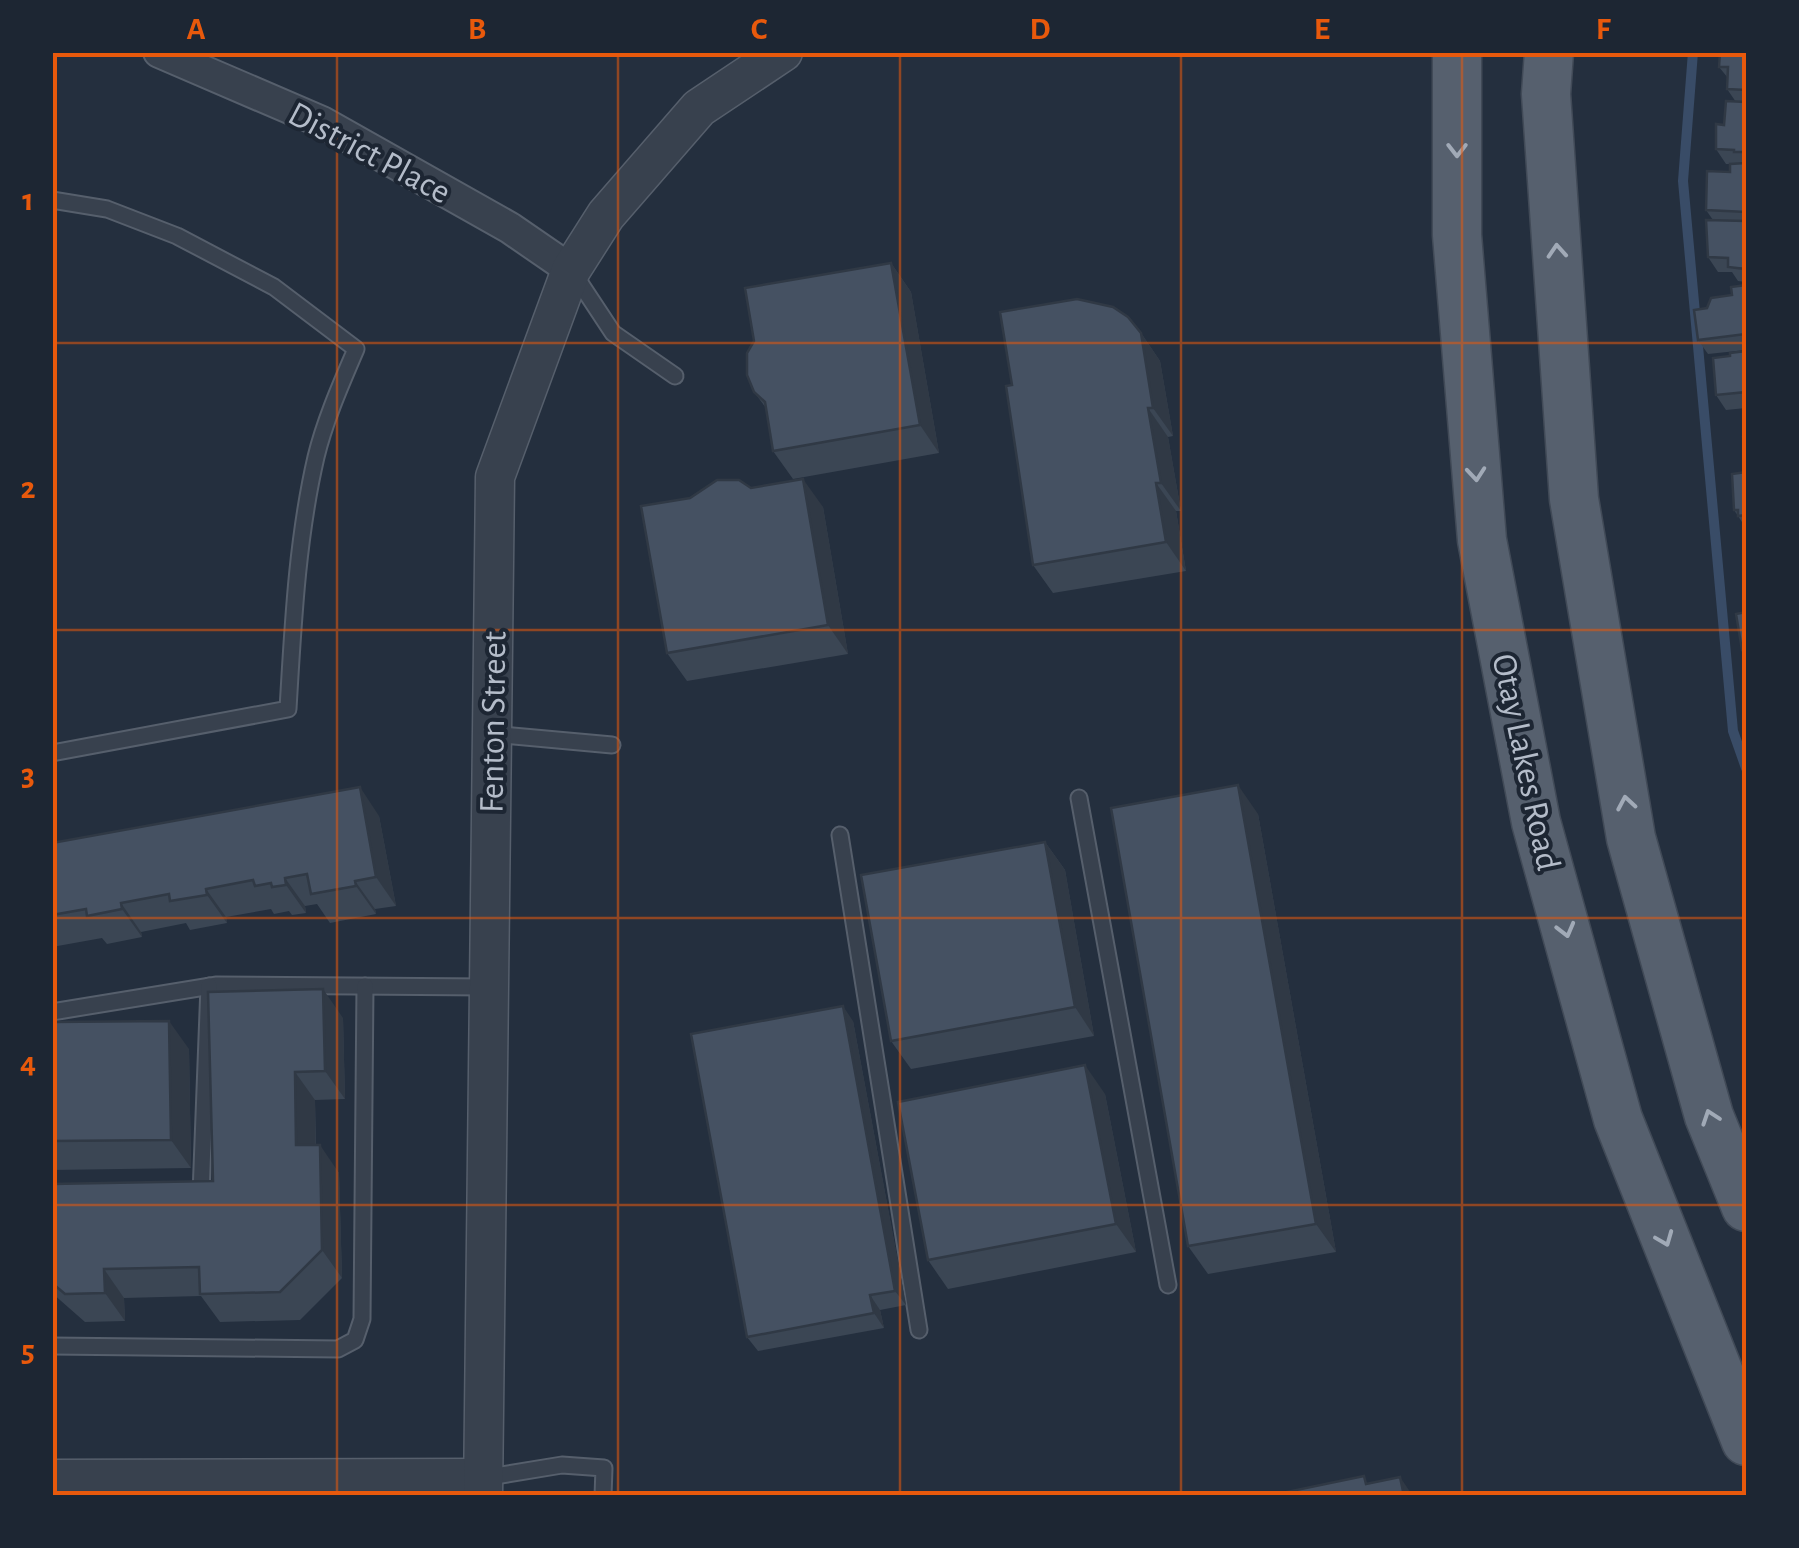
<svg xmlns="http://www.w3.org/2000/svg" width="1799" height="1548" font-family="'Alegreya Sans',sans-serif">
  <rect width="100%" height="100%" fill="#242f3e"/>
  <g fill="none" stroke-linecap="round" stroke-linejoin="round">
    <path stroke="#394c67" stroke-width="10" d="M1693,52L1683,181L1733,731L1746,768"/>
    <g stroke="#565f6c" stroke-width="19">
      <g id="service">
        <path d="M52,200L107,209L177,236L274,287L356,349C341,384 325,420 316,457C297,539 293,625 288,709L52,753"/>
        <path d="M574,274L613,333L675,376"/>
        <path d="M492,734L612,745"/>
        <path d="M1079,798L1168,1285"/>
        <path d="M840,835L919,1330"/>
        <path d="M52,1012L217,985L486,987"/>
        <path d="M196,1193L201,1194L209,986"/>
        <path d="M52,1346L338,1349L355,1340L362,1319L365,986"/>
        <path d="M483,1478L562,1465L604,1468L603,1496"/>
      </g>
    </g>
    <g stroke="#565f6c" stroke-width="34">
      <path id="minor" d="M159,52L322,122L510,228L571,270"/>
    </g>
    <g stroke="#565f6c" stroke-width="41">
      <g id="tertiary">
        <path d="M52,1479L483,1478"/>
        <path d="M483,1496L495,477L571,270L606,215L699,108L783,52"/>
      </g>
    </g>
    <g stroke="#414a57" stroke-width="51">
      <g id="primary">
        <path d="M1457,52V235L1482,540L1536,822L1618,1119L1746,1441"/>
        <path d="M1549,52L1546,94L1574,499L1631,838L1709,1116L1746,1207"/>
      </g>
    </g>
    <use href="#service" stroke="#38414e" stroke-width="15"/>
    <use href="#minor" stroke="#38414e" stroke-width="30"/>
    <use href="#tertiary" stroke="#38414e" stroke-width="38"/>
    <use href="#primary" stroke="#56606e" stroke-width="48"/>
  </g>
  <g fill="#3b4654">
    <path d="M1746,52V282L1738,281L1732,272H1718L1708,257L1713,220L1706,210L1730,172V164H1726L1716,149L1724,125L1736,102L1727,89L1728,78L1719,67Z"/>
    <path d="M891,263L911,292L939,453L793,479L773,451L766,408L754,392Z"/>
    <path d="M1746,285V350L1708,354L1698,340L1707,308Z"/>
    <path d="M1141,333L1160,361L1173,436L1168,437L1181,511H1176L1186,571L1053,593L1033,565L1012,385Z"/>
    <path d="M1746,351V408L1726,410L1716,395L1730,356Z"/>
    <path d="M1746,472V528L1734,510Z"/>
    <path d="M751,488L823,507L848,654L687,681L667,653Z"/>
    <path d="M1258,814L1336,1252L1208,1274L1188,1246Z"/>
    <path d="M379,816L396,906L375,909L376,914L330,923L317,904L305,906L306,913L292,915L289,911L274,914L271,909L226,917L227,923L190,930L186,923L141,932L142,937L107,944L102,938L52,947V843Z"/>
    <path d="M1045,842L1065,870L1094,1036L911,1069L891,1041Z"/>
    <path d="M208,992L343,1018L345,1099L315,1100L316,1145L339,1173L342,1278L300,1320L220,1322L201,1296L124,1298L125,1321L85,1322L52,1293V1184L213,1181Z"/>
    <path d="M853,1021L906,1305L880,1310L884,1328L758,1351L747,1337Z"/>
    <path d="M52,1022L189,1049L191,1168L52,1170Z"/>
    <path d="M1105,1094L1136,1252L948,1289L928,1260Z"/>
  </g>
  <g fill="#303945">
    <path d="M891,263L911,292L939,453L920,425Z"/>
    <path d="M1141,333L1160,361L1173,436L1153,408Z"/>
    <path d="M1148,408L1168,437L1181,511L1161,483Z"/>
    <path d="M803,479L823,507L848,654L828,625Z"/>
    <path d="M1156,483L1176,511L1186,571L1166,542Z"/>
    <path d="M1238,785L1258,814L1336,1252L1316,1224Z"/>
    <path d="M360,787L379,816L396,906L376,877Z"/>
    <path d="M1045,842L1065,870L1094,1036L1075,1007Z"/>
    <path d="M285,878L305,906L306,913L286,885Z"/>
    <path d="M355,881L375,909L376,914L356,886Z"/>
    <path d="M206,889L226,917L227,923L207,895Z"/>
    <path d="M121,903L141,932L142,937L122,909Z"/>
    <path d="M323,989L343,1018L345,1099L325,1071Z"/>
    <path d="M843,1006L853,1021L906,1305L895,1291Z"/>
    <path d="M169,1021L189,1049L191,1168L171,1140Z"/>
    <path d="M1085,1065L1105,1094L1136,1252L1116,1224Z"/>
    <path d="M295,1072L315,1100L316,1174L296,1145Z"/>
    <path d="M320,1145L339,1173L342,1278L322,1250Z"/>
    <path d="M104,1269L124,1298L125,1321L105,1293Z"/>
    <path d="M870,1295L880,1310L884,1328L874,1313Z"/>
    <path d="M1400,1477L1413,1496H1404Z"/>
  </g>
  <g fill="#455162" stroke="#303945" stroke-width="2.5">
    <path d="M1720,52H1746V90L1727,89L1728,67H1719Z"/>
    <path d="M1726,101L1746,102V152H1734V150L1716,149V124L1724,125Z"/>
    <path d="M1746,163V212L1706,210L1707,171L1730,172V164Z"/>
    <path d="M1706,220L1746,221V269L1728,267V258L1708,257Z"/>
    <path d="M891,263L920,425L773,451L765,402L754,392L747,375V353L754,341L745,288Z"/>
    <path d="M1746,285V334L1698,340L1694,310L1707,308L1711,298L1732,295L1731,287Z"/>
    <path d="M1077,299L1113,307L1128,317L1141,333L1153,408H1148L1161,483H1156L1166,542L1033,565L1006,386L1012,385L1000,312Z"/>
    <path d="M1746,351V392L1716,395L1713,358L1730,356V353Z"/>
    <path d="M1743,437H1746V461Z"/>
    <path d="M1746,472V515L1738,516V510H1734L1732,474Z"/>
    <path d="M803,479L828,625L667,653L641,506L690,498L717,480H739L751,488Z"/>
    <path d="M1746,612V649L1742,650L1736,614Z"/>
    <path d="M1238,785L1316,1224L1188,1246L1111,808Z"/>
    <path d="M360,787L376,877L355,881L356,886L311,894L307,874L285,878L286,885L272,887L271,883L255,886L253,880L206,889L207,895L170,901L169,894L121,903L122,909L87,916L86,909L52,915V843Z"/>
    <path d="M1045,842L1075,1007L891,1041L861,875Z"/>
    <path d="M323,989L325,1071L295,1072L296,1145H320L322,1250L280,1292L200,1294L199,1267L104,1269L105,1293L65,1294L52,1283V1184L213,1181L208,992Z"/>
    <path d="M843,1006L895,1291L870,1295L874,1313L747,1337L691,1034Z"/>
    <path d="M169,1021L171,1140L52,1141V1022Z"/>
    <path d="M1085,1065L1116,1224L928,1260L898,1102Z"/>
    <path d="M1364,1476L1366,1484L1400,1477L1404,1496H1268Z"/>
  </g>
  <defs><path id="oneway-chevron" d="M-2-3.5L2.5 0L-2 3.5" fill="none" stroke-width="1.6" stroke-linecap="round" stroke-linejoin="round" transform="scale(2.5)"/></defs>
  <g stroke="#a1aab7">
    <use href="#oneway-chevron" transform="translate(1457 150) rotate(90)"/>
    <use href="#oneway-chevron" transform="translate(1557 251) rotate(-94)"/>
    <use href="#oneway-chevron" transform="translate(1476 474) rotate(85)"/>
    <use href="#oneway-chevron" transform="translate(1626 803) rotate(-100)"/>
    <use href="#oneway-chevron" transform="translate(1566 930) rotate(75)"/>
    <use href="#oneway-chevron" transform="translate(1710 1117) rotate(-109)"/>
    <use href="#oneway-chevron" transform="translate(1665 1239) rotate(68)"/>
  </g>
  <path fill="none" stroke="#e8590c" stroke-width="2.5" stroke-opacity="0.55" d="M337,52V1496M618,52V1496M900,52V1496M1181,52V1496M1462,52V1496M52,343H1746M52,630H1746M52,918H1746M52,1205H1746"/>
  <g text-anchor="middle" stroke-width="8" stroke-linejoin="round" paint-order="stroke">
    <g font-size="35" fill="#b4bcc9" stroke="#1d2633">
      <text transform="translate(370 152) rotate(28)" y="12">District Place</text>
      <text transform="translate(492 722) rotate(-89)" y="12">Fenton Street</text>
      <text transform="translate(1527 762) rotate(78)" y="12">Otay Lakes Road</text>
    </g>
  </g>
  <rect width="1799" height="1548" fill="none" stroke="#1d2633" stroke-width="110"/>
  <rect x="55" y="55" width="1689" height="1438" fill="none" stroke="#e8590c" stroke-width="4"/>
  <g font-size="32" text-anchor="middle" font-weight="bold" fill="#e8590c">
    <text x="196" y="39">A</text>
    <text x="477" y="39">B</text>
    <text x="759" y="39">C</text>
    <text x="1040" y="39">D</text>
    <text x="1322" y="39">E</text>
    <text x="1603" y="39">F</text>
    <text x="28" y="210">1</text>
    <text x="28" y="498">2</text>
    <text x="28" y="785">3</text>
    <text x="28" y="1073">4</text>
    <text x="28" y="1361">5</text>
  </g>
</svg>
